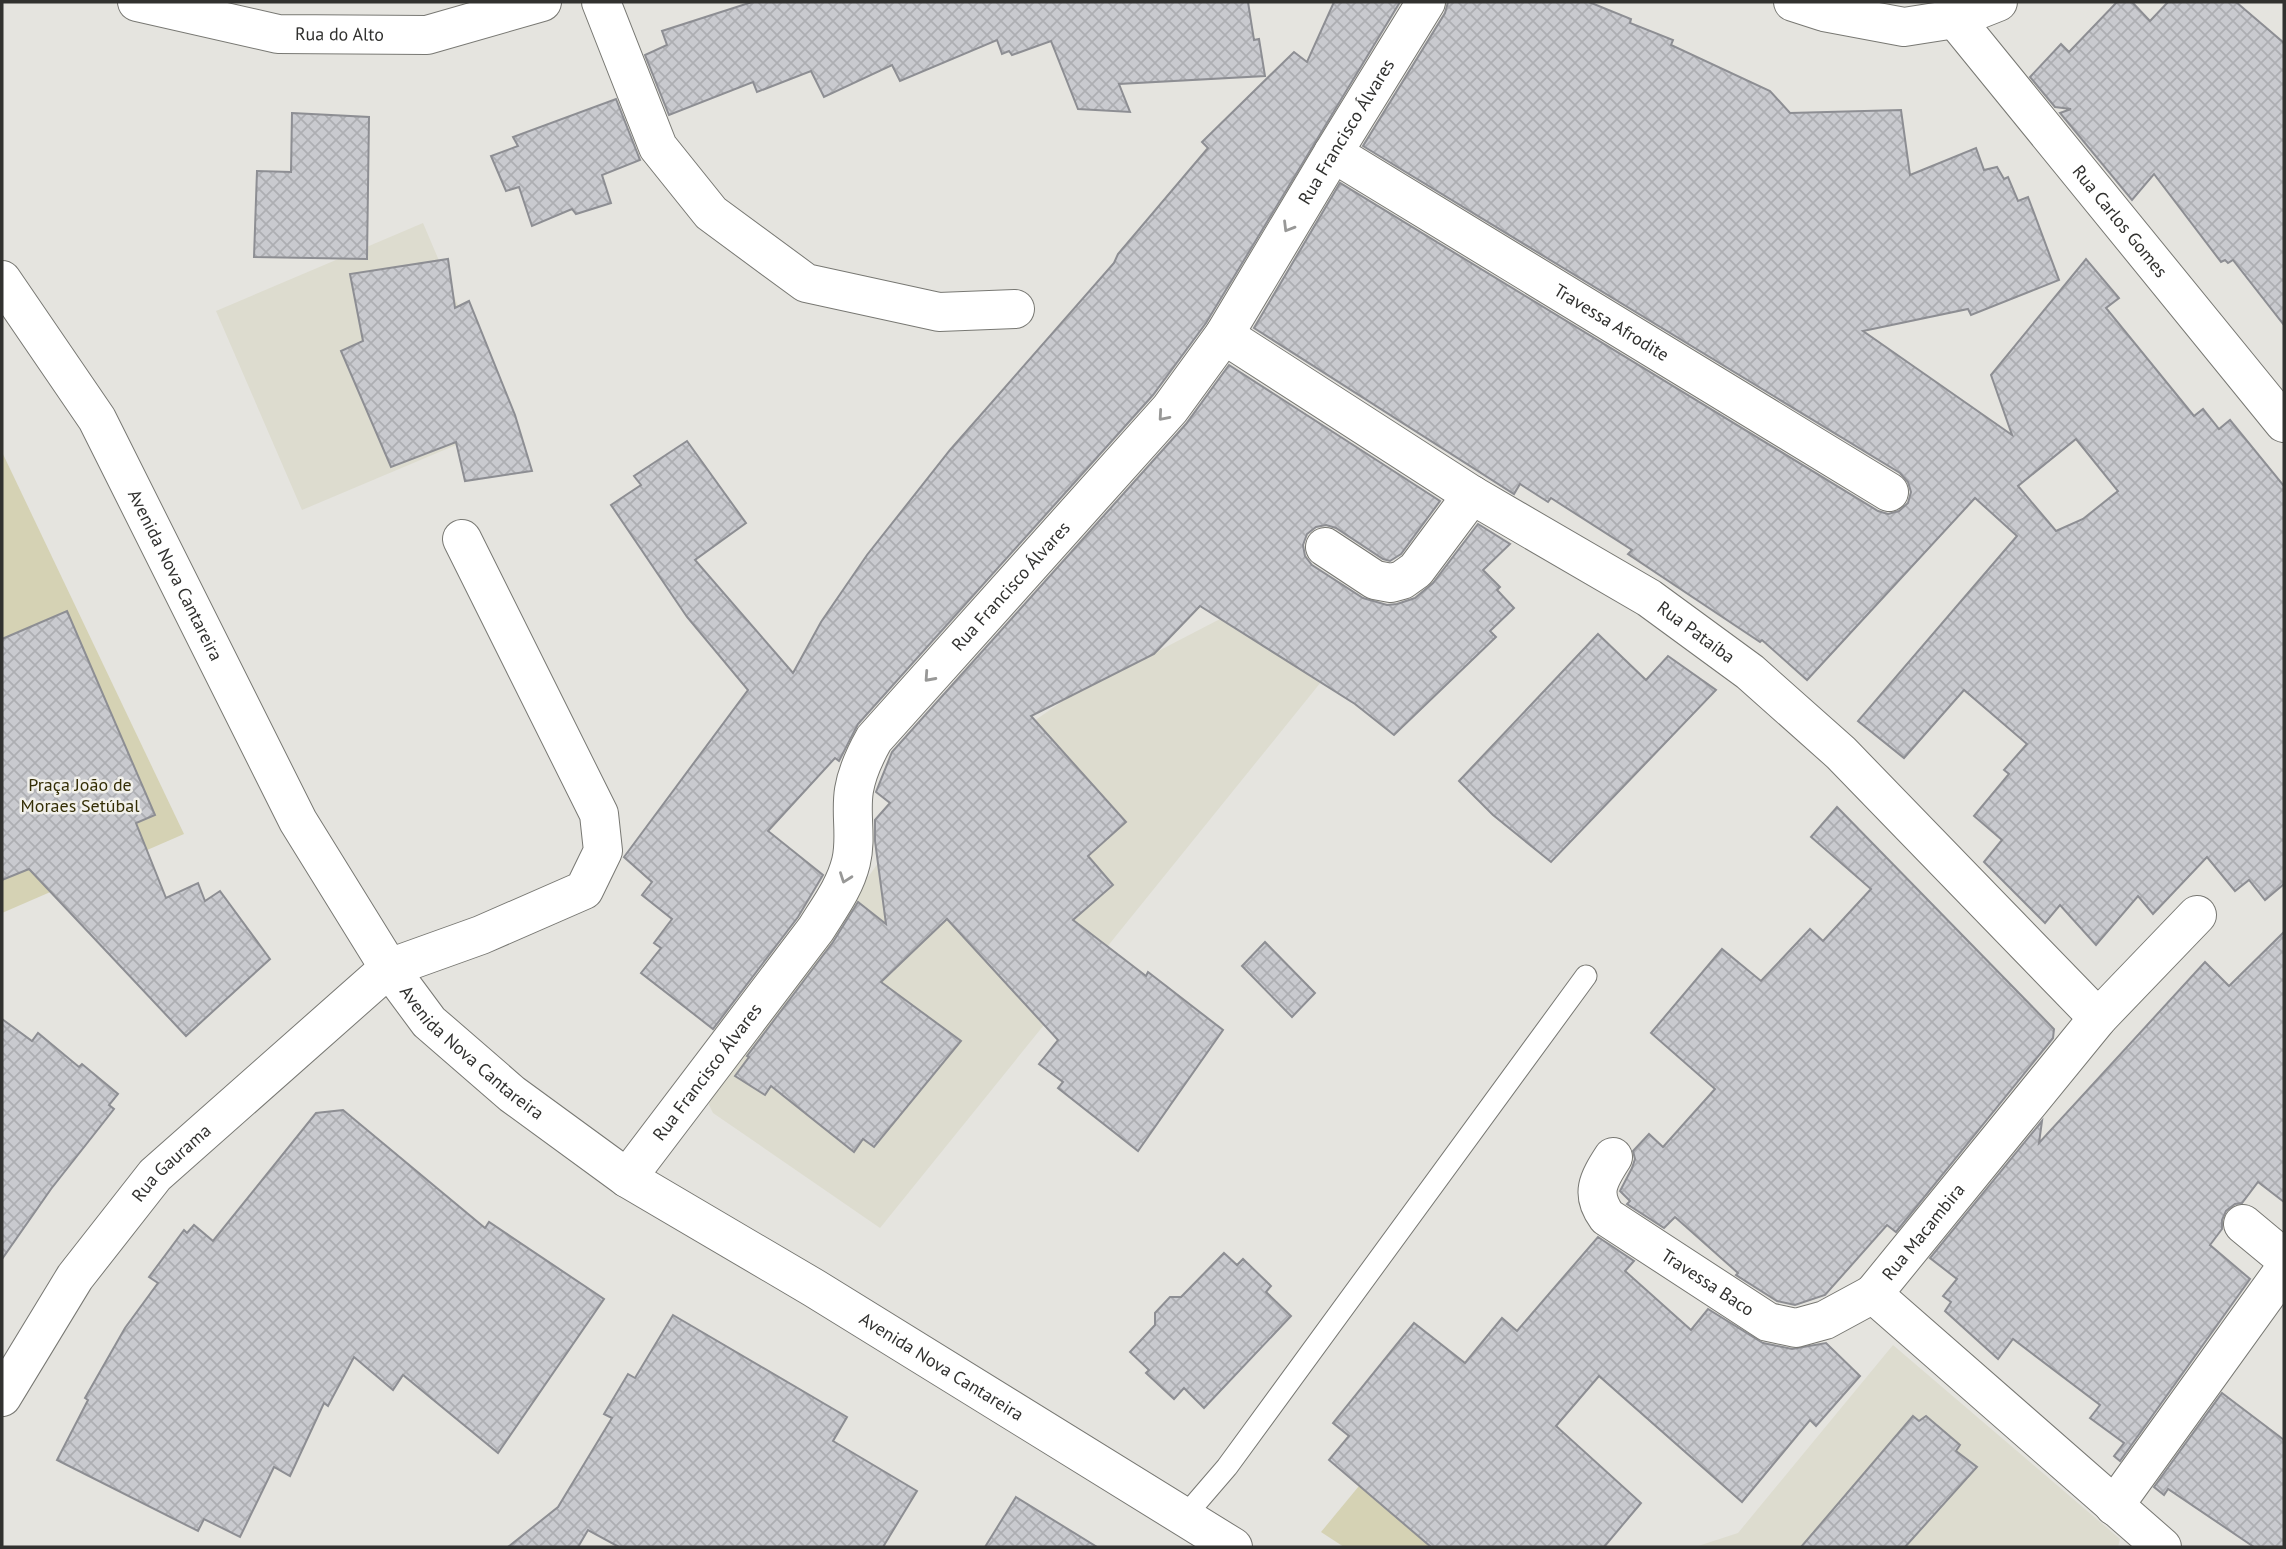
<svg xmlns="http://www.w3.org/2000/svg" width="2286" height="1549" font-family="'PT Sans',sans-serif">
  <defs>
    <pattern id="building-cross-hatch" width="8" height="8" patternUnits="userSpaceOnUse" patternTransform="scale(1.75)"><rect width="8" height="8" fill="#c9cacf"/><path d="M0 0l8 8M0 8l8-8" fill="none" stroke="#adaeb2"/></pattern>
  </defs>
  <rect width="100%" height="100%" fill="#e5e4df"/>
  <g fill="#dddccf">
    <path d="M423,223L508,423L302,510L216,311Z"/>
    <path d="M1220,619L1321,682L880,1228L713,1113L709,1105L710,1095L876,866L977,761L1064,700Z"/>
    <path d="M1893,1345L2120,1539L2118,1547H1695L1738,1533Z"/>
  </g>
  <g fill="#d5d2b4">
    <path d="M2,452L184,834L2,913Z"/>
    <path d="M1359,1486L1431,1547H1344L1321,1532Z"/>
  </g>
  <g fill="url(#building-cross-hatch)" stroke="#8d8e93" stroke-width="2" fill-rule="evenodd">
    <path d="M752,2H1248L1254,40L1259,39L1265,76L1119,84L1130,112L1078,109L1051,41L1012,55L1009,51L1002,54L997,40L900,81L892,65L824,97L811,71L757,92L753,82L669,115L645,55L667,45L662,31Z"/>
    <path d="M1334,2H1400L1206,323L1153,395L858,724L839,761L835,758L768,831L823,875L798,917L713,1029L641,973L661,948L654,943L672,919L642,895L652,882L624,857L748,690L687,617L611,505L641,485L634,476L687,441L746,523L695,560L793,673L821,622L867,555L950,450L1114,263L1118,254L1208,148L1202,142L1294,52L1307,62Z"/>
    <path d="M1448,2H1589L1631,19L1630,23L1673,40L1671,45L1770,91L1790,113L1901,110L1910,175L1976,148L1984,170L1997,167L2004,179L2008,177L2018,201L2028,197L2059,280L1971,315L1968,309L1863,331L2012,435L1991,375L2086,259L2119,298L2106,308L2194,416L2203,409L2219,429L2230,420L2284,486V884L2265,900L2249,880L2235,891L2207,857L2153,914L2138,896L2096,945L2060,905L2045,923L1984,862L2002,840L1974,816L2009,774L2004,770L2027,744L1964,690L1904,758L1858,721L2017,536L1975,498L1807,680L1762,640L1760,642L1628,554L1632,550L1551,498L1548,502L1520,484L1514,494L1254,328L1340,183L1878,511L1888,514L1899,511L1908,503L1911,492L1908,482L1900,473L1363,146L1445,13ZM2076,439L2118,491L2083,519L2056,531L2018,486Z"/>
    <path d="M2117,2H2132L2150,21L2168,2H2236L2284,43V325L2233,260L2228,263L2225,260L2221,262L2154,174L2132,200L2060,113L2071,109L2055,107L2030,77L2061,44L2069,52Z"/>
    <path d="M616,99L640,160L602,175L611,203L576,214L572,209L532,226L519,187L506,191L491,156L518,146L513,137Z"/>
    <path d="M292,113L369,117L367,259L254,257L257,171L291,172Z"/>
    <path d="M448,259L455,308L469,301L515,415L532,471L465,481L456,442L391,467L341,351L363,341L350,274Z"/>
    <path d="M1229,365L1440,501L1401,554L1390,561L1383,559L1336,528L1326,525L1316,527L1307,534L1303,545L1305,556L1312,565L1363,598L1387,605L1397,604L1415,598L1433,583L1478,524L1510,544L1483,570L1500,587L1497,590L1514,608L1490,631L1496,637L1394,735L1355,704L1200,606L1154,654L1031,716L1126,822L1088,856L1113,885L1073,920L1146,976L1148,972L1223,1030L1138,1151L1058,1088L1063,1082L1039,1064L1058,1040L947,919L881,982L961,1041L874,1147L863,1139L854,1152L771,1086L765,1095L735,1076L749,1057L747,1056L833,942L858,902L886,924L875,841V820L890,803L876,792L892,752L1186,424Z"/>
    <path d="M67,611L155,815L136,823L166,898L198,883L205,901L220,891L270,959L186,1036L29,869L2,880V639Z"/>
    <path d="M1598,634L1646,680L1668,656L1716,690L1551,862L1493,815L1459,781Z"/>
    <path d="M1837,807L2054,1029L2053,1038L1896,1232L1887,1225L1825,1295L1795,1305L1777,1301L1736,1275L1738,1273L1675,1217L1664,1228L1627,1204L1630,1201L1620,1191L1632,1168L1635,1159L1633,1151L1649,1134L1663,1147L1715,1089L1651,1033L1722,949L1761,981L1810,929L1823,941L1871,889L1811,837Z"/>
    <path d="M2284,932V1202L2258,1182L2242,1203L2235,1204L2226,1211L2222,1220V1229L2210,1245L2250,1279L2120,1461L2114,1456L2124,1443L2090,1418L2100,1405L2013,1339L1998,1359L1945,1311L1951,1302L1943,1296L1957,1279L1930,1258L2042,1121L2039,1143L2205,962L2229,986Z"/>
    <path d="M1265,942L1315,993L1292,1017L1242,966Z"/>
    <path d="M2,1019L32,1041L38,1033L79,1067L82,1064L118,1094L109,1105L114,1109L51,1189L2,1259Z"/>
    <path d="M343,1110L485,1228L489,1222L604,1299L498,1453L403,1375L393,1390L354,1357L328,1406L324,1403L290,1476L274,1467L240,1537L204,1519L198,1531L57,1460L88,1400L85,1398L125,1328L158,1283L149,1277L184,1230L187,1233L194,1225L213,1241L316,1113Z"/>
    <path d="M1598,1237L1634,1261L1625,1271L1691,1330L1708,1309L1763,1343L1792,1349L1826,1343L1860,1376L1816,1426L1810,1420L1742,1502L1599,1376L1556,1426L1641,1503L1604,1547H1431L1329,1460L1349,1436L1333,1423L1414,1323L1465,1363L1502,1318L1517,1331Z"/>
    <path d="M1224,1253L1237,1265L1243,1259L1271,1286L1266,1292L1291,1316L1204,1408L1184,1388L1174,1399L1146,1373L1149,1370L1130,1352L1155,1325V1313L1170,1297H1181Z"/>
    <path d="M673,1315L847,1417L833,1441L917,1491L883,1547H619L588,1530L578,1547H508L558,1507L612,1418L604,1414L628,1374L635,1378Z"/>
    <path d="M2222,1393L2284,1440V1547H2254L2168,1489L2164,1495L2154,1487Z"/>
    <path d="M1913,1416L1919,1421L1926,1416L1960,1445L1956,1451L1977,1467L1905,1547H1801Z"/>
    <path d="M1016,1497L1097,1547H985Z"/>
  </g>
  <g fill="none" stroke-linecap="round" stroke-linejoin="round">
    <g stroke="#787873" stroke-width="23">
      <path id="service" d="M1184,1517L1227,1467L1586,976"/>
    </g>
    <g stroke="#787873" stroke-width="40">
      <g id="minor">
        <path id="s1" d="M137,2L278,34L427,35L542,2"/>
        <path d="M601,2L658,147L711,213L806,283L939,312L1015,309"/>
        <path d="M1793,2L1824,12L1904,27L1955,19L1998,2"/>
        <path id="s2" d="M1955,19L2284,423"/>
        <path id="s3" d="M1333,153L1889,492"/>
        <path id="s4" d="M1224,335L1472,495L1649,598L1750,672L1841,753L2098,1018"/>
        <path d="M1325,547L1375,580L1391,583L1402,580L1416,570L1472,495"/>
        <path id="s5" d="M1613,1157C1598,1180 1590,1194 1607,1217L1768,1322L1796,1328L1825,1320L1873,1294"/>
        <path id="s6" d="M627,1178L816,929C829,908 845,887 851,862C857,838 850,814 854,790C857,772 865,755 874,739L1170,409L1224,335L1333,153L1426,2"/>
        <path d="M2243,1224L2284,1258"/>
        <path id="s7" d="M2,1397L75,1277L155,1175L389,968L481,935L584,890L603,851L599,814L462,539"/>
        <path d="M2114,1506L2284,1270"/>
        <path id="s8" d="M2162,1547L1873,1294L2098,1018L2197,915"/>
      </g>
    </g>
    <g stroke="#787873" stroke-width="40">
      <g id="secondary">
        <path id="s9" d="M2,280L97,419L298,821L389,968L429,1022L512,1094L627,1178L814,1288L1233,1547"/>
      </g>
    </g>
    <use href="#service" stroke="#fff" stroke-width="21"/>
    <use href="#minor" stroke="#fff" stroke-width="38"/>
    <use href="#secondary" stroke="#fff" stroke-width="38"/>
  </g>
  <defs><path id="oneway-chevron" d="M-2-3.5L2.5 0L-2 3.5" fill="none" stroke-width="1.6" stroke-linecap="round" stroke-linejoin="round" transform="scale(1.75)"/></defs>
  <g stroke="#989897">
    <use href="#oneway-chevron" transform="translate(1288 227) rotate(121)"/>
    <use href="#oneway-chevron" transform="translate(1163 416) rotate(131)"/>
    <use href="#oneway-chevron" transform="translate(929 677) rotate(132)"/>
    <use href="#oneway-chevron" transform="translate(845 878) rotate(110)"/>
  </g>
  <g text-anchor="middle" stroke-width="5" stroke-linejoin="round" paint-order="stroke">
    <g font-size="18" fill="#31312f" stroke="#f2f1ec">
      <text dy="6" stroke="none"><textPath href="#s1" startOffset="206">Rua do Alto</textPath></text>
      <text dy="6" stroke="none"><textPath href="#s6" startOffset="1288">Rua Francisco Álvares</textPath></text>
      <text dy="6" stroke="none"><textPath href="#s2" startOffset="261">Rua Carlos Gomes</textPath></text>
      <text dy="6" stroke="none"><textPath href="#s3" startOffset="326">Travessa Afrodite</textPath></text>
      <text dy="6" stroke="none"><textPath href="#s9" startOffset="343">Avenida Nova Cantareira</textPath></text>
      <text dy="6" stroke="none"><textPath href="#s6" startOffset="721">Rua Francisco Álvares</textPath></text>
      <text dy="6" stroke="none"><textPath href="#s4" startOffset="558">Rua Pataíba</textPath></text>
      <text dy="6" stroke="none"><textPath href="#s9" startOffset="910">Avenida Nova Cantareira</textPath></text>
      <text dy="6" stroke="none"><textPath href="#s6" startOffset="133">Rua Francisco Álvares</textPath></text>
      <text dy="6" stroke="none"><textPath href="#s7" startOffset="290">Rua Gaurama</textPath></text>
      <text dy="6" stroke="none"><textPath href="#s8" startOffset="464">Rua Macambira</textPath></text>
      <text dy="6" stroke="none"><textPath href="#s5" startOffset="186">Travessa Baco</textPath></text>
      <text dy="6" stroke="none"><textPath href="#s9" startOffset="1477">Avenida Nova Cantareira</textPath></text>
    </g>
    <g font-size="18" fill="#342e05" stroke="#f2f1ec">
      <text x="80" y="791">Praça João de<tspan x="80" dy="21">Moraes Setúbal</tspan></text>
    </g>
  </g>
  <rect width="2286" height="1549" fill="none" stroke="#31312f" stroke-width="7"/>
</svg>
